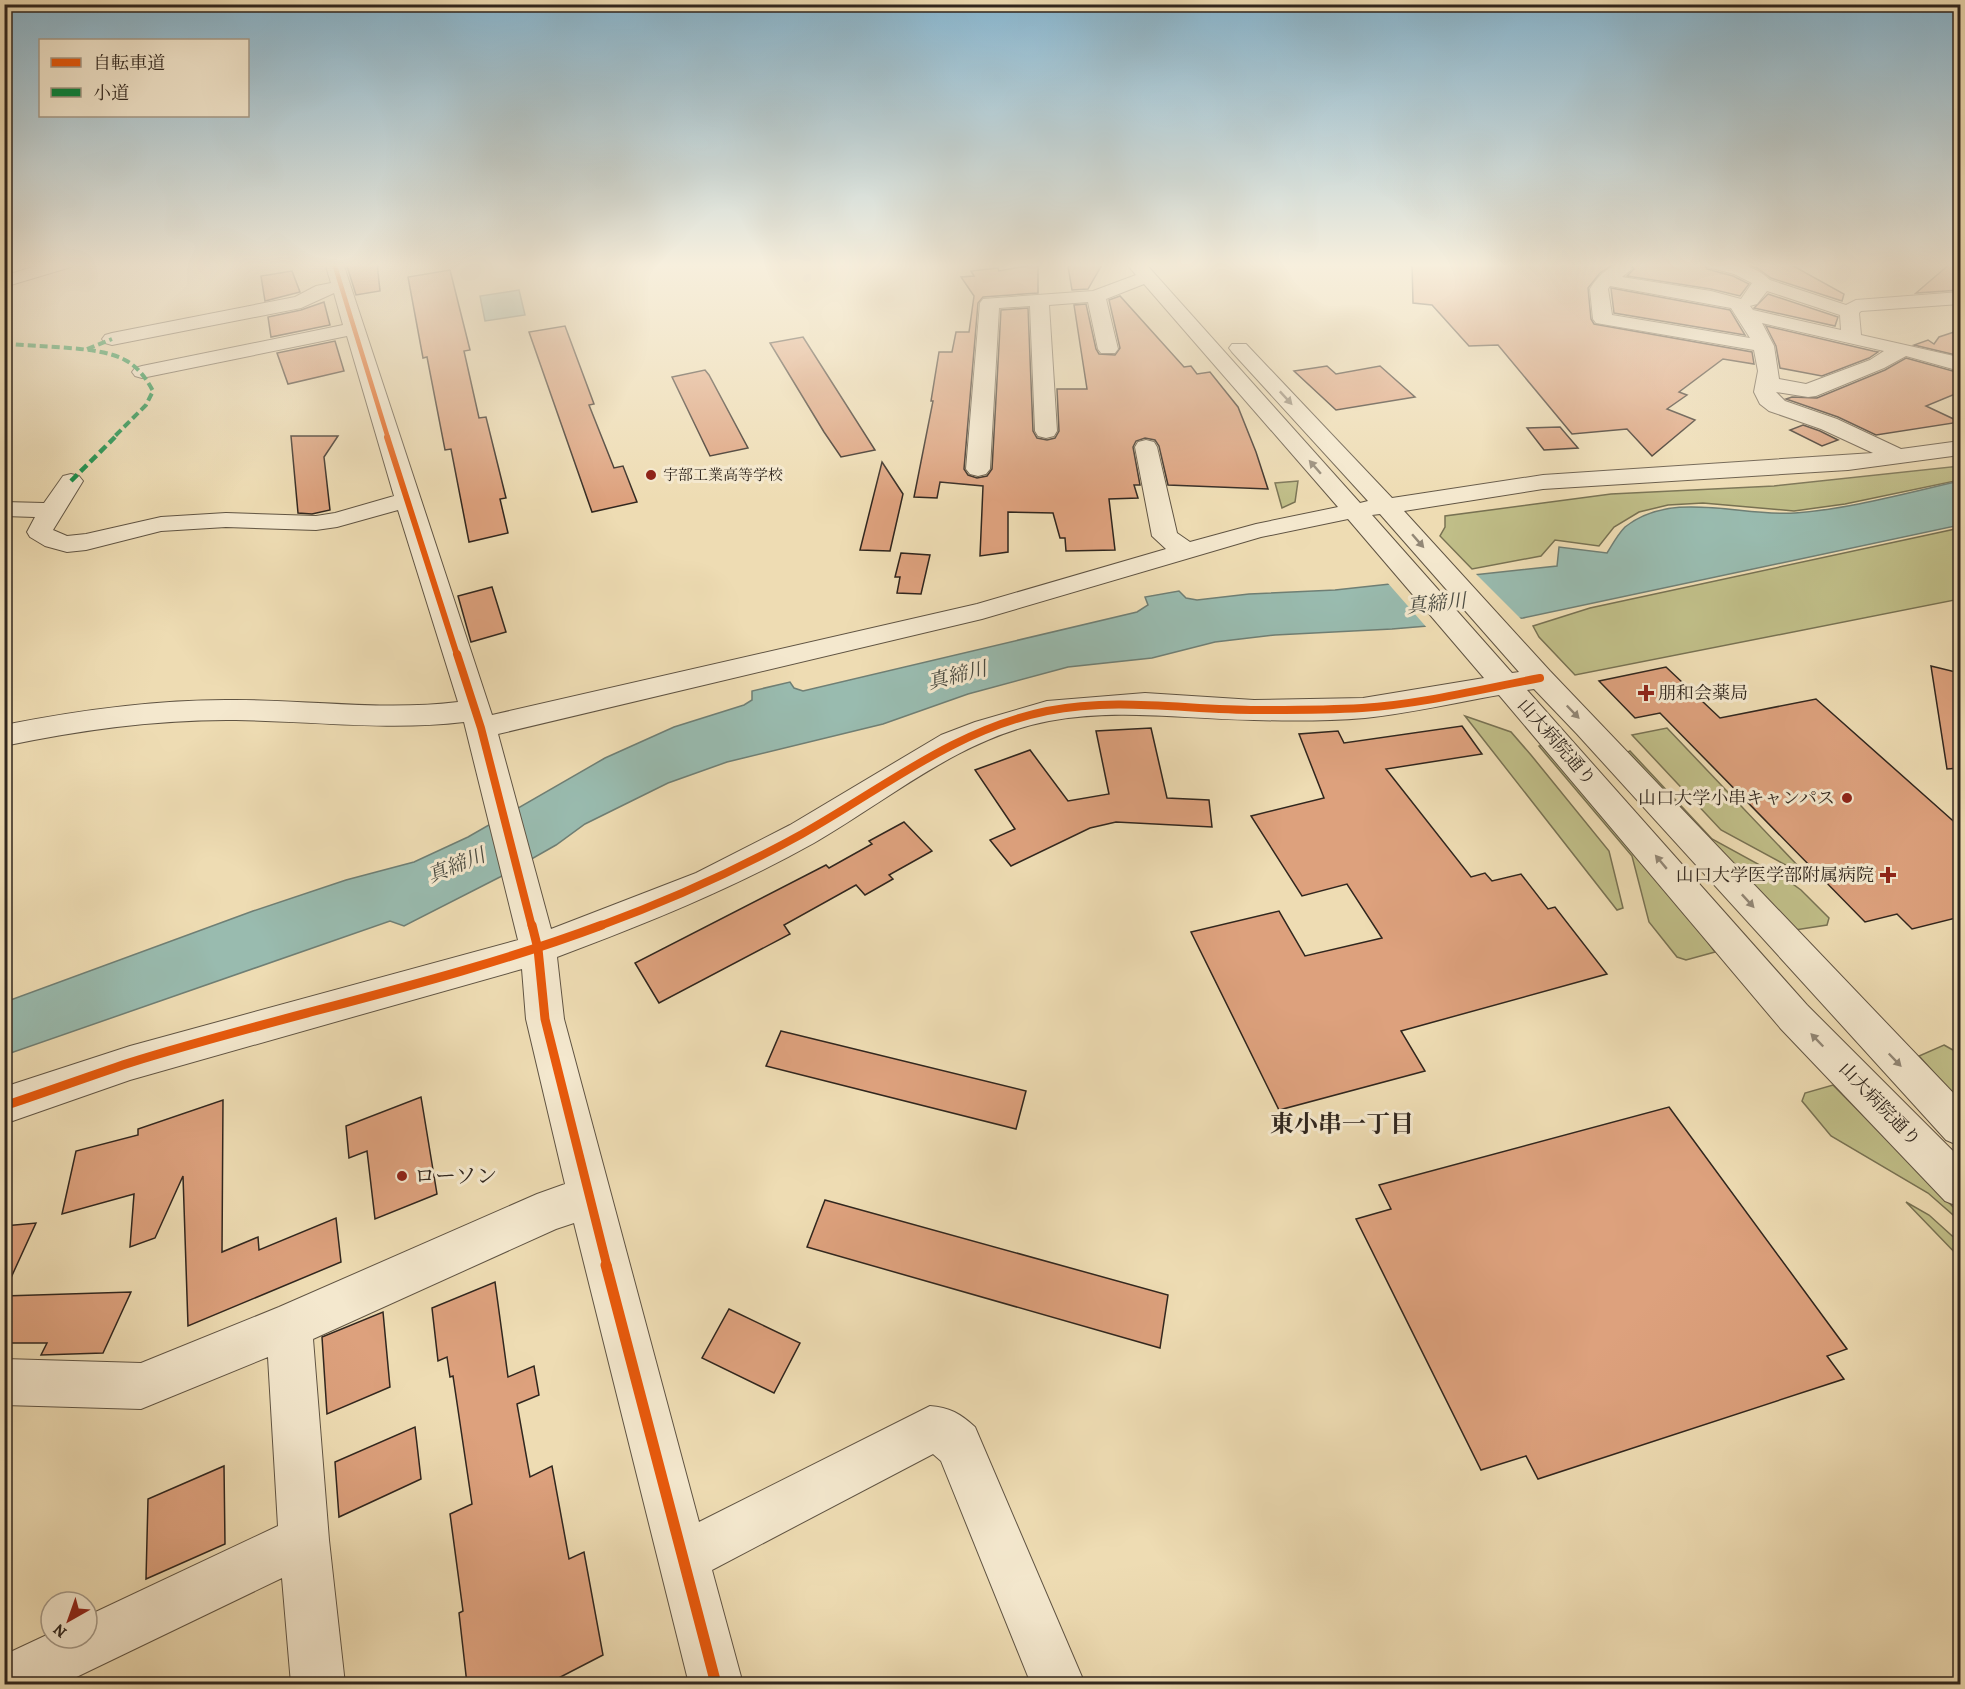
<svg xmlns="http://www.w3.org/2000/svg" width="1965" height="1689" font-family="Alegreya,'Noto Serif JP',serif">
  <rect width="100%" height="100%" fill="#eedcb3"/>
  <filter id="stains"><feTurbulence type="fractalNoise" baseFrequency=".00333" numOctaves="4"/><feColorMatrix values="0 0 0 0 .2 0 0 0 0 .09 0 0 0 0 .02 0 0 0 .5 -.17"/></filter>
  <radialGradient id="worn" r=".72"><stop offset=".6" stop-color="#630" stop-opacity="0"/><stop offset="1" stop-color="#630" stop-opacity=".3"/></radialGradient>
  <g fill="#c0be88" stroke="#787253" stroke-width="1.5">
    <path d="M1960,466V480L1845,504L1794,511L1703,503L1668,505L1639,512L1614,527L1599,546L1555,540L1541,556L1472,569L1440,536L1445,527V516L1611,494L1774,486Z"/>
    <path d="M1298,481L1295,502L1282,508L1275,483Z"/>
    <path d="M1960,528V599L1575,675L1539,637L1533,626L1590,608Z"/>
    <path d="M1465,716L1511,732L1531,755L1609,851L1623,908L1617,910Z"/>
    <path d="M1667,728L1799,867L1793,869L1721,830L1632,735Z"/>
    <path d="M1542,745L1697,927L1715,952L1686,960L1677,957L1649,922L1632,856L1539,746Z"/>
    <path d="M1630,751L1712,839L1787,880L1801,890L1829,918L1827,925L1795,930L1771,908L1628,752Z"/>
    <path d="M1944,1045L1960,1054V1102L1919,1056Z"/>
    <path d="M1833,1085L1960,1214V1221L1928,1193L1831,1136L1802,1101L1805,1093Z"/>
    <path d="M1906,1202L1929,1215L1960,1243V1258Z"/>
  </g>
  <g fill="#99bbaf" stroke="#6f7f75" stroke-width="1.5">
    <path d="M519,290L525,315L485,321L480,296Z"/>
    <path d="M1960,481V525L1523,618L1392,629L1275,635L1215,642L1152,658L1068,667L968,694L883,724L727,762L668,783L585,824L556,845L500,877L404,926L390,921L5,1055V1002L253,911L346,880L414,862L468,837L605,758L674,727L744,705L752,700V691L790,682L794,688L803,691L1137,612L1148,605L1145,597L1179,591L1186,598L1197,600L1249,594L1335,590L1557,566L1559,547L1607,553C1612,545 1618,534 1625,527C1673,489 1741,517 1795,513C1850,509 1906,493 1960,481Z"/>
  </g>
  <path fill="#eedcb3" d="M1474,572L1523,621L1428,629L1386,581Z"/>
  <g fill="#dda17d" stroke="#30261e" stroke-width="1.5">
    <path d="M346,263H377L380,291L356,295Z"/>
    <path d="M1085,263H1103L1088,289L1072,290L1068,266Z"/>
    <path d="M1412,263H1615L1600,273L1588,288L1591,319L1594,324L1752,352L1754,364L1723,359L1679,392L1687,395L1667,409L1695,420L1652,456L1627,429L1572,434L1498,345L1469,346L1432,305L1413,303Z"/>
    <path d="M1630,263H1703L1707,269L1733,276L1749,284L1740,296L1711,289L1627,276L1634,269Z"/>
    <path d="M1744,263H1788L1844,294L1842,301L1771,278L1757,268Z"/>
    <path d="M1951,263H1960V290L1916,293Z"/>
    <path d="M1038,264V293L983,297L978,303L964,469L968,475L977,478L987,476L992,469L1001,310L1028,308L1033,431L1037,438L1047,440L1055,438L1059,431L1057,389H1087L1074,305L1086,304L1096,349L1099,354L1115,355L1120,348L1109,300L1120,296L1184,367L1191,366L1197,374L1210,372L1238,407L1256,452L1268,489L1168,485L1159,446L1155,440L1145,438L1136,441L1133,447L1140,485H1134L1138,498L1109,499L1115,550L1066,551L1065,538H1060L1053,513L1008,512V552L980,556L983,486L940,482L937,498L914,497L933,401H931L939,352H952L956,332H969L974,296L961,277L974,276L971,271L998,268L999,271Z"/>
    <path d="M450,270L470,350L464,351L479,418L486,417L506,498L500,499L508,533L469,542L451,449L445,450L427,357L423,358L408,277Z"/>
    <path d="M292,271L300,292L265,301L261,276Z"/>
    <path d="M1611,288L1730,310L1745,335L1614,313Z"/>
    <path d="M1768,294L1838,317L1835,326L1754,308Z"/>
    <path d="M324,302L330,325L271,337L268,317L301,310Z"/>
    <path d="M565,326L594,404L589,405L614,468L623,466L637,502L592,512L529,332Z"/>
    <path d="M1766,326L1873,351L1878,352L1869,358L1822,376L1780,368L1776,346Z"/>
    <path d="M1960,330V356L1914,345L1928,340L1934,344L1939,337Z"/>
    <path d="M803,337L875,450L841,457L824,432L770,343Z"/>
    <path d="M335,341L344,371L288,384L277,353Z"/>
    <path d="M1906,358L1960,373V392L1926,406L1960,422L1876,435L1838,417L1786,399L1792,397L1817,398L1885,370Z"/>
    <path d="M1327,366L1336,374L1380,366L1415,397L1336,410L1294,371Z"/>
    <path d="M705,370L709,375L748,448L710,456L672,377Z"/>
    <path d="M1803,425L1820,431L1838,440L1822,446L1790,430Z"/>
    <path d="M1560,427L1578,448L1544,450L1527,428Z"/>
    <path d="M291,436H338L324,457L330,510L312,514L298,513Z"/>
    <path d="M882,462L903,494L890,551L860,550Z"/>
    <path d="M901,553L930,555L921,594L897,593L900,577H895Z"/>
    <path d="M492,587L506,632L471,642L458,596Z"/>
    <path d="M1931,666L1960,673V768L1947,769Z"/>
    <path d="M1666,667L1720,718L1816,699L1960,827V917L1912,929L1897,914L1865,922L1660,713L1635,718L1599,681Z"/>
    <path d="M1462,726L1482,754L1386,769L1471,877L1485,873L1492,881L1521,874L1548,909L1555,907L1607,974L1401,1031L1425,1071L1279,1110L1191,932L1279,911L1305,956L1382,938L1347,884L1302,896L1251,816L1324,798L1299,734L1338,731L1344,743Z"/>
    <path d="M1151,728L1167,798L1209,800L1212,827L1116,822L1090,828L1011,866L990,840L1015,829L975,770L1030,750L1068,801L1109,794L1096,731Z"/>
    <path d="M904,822L932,851L889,875L893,879L865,895L856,885L784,925L790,934L659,1003L635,963L826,865L829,868L872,844L869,841Z"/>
    <path d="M781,1031L1026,1091L1016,1129L766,1066Z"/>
    <path d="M421,1097L437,1194L375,1219L367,1151L349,1158L346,1126Z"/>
    <path d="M223,1100L222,1252L258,1237L259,1250L336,1218L341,1262L188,1326L183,1176L155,1238L130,1247L134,1194L62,1214L76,1151L138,1135V1129Z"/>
    <path d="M1669,1107L1847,1349L1827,1356L1844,1379L1538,1479L1526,1456L1481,1470L1356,1219L1391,1209L1379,1185Z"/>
    <path d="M825,1200L1168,1295L1160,1348L807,1247Z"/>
    <path d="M36,1223L4,1293V1226Z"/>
    <path d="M495,1282L508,1377L534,1366L539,1395L517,1404L530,1477L552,1466L569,1559L584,1552L603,1655L547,1684H467L459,1613L463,1611L450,1514L472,1504L453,1376L450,1377L447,1357L438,1361L432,1308Z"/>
    <path d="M131,1292L103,1353L41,1355L47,1343H4V1296Z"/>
    <path d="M729,1309L800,1343L774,1393L702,1358Z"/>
    <path d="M383,1312L390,1387L327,1414L322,1337Z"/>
    <path d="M415,1427L421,1479L339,1517L335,1462Z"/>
    <path d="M224,1466L225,1544L146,1579L148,1499Z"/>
  </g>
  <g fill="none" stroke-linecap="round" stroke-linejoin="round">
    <g stroke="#605443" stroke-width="2">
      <g id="minor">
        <path d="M45,263H74L71,267L4,287V276Z"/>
        <path d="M325,263H343L492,715L977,604L1166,549L1152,536L1135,447L1138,442L1146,440L1154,442L1157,447L1177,533L1190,542L1256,524L1338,507L1144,284L1106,299L1118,349L1115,353H1101L1098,349L1088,302L1049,305L1057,431L1054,436L1046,438L1038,436L1035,431L1030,306L999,308L990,469L986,474L978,476L970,474L966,469L980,303L983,299L1093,291L1136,275L1126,263H1145L1360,503L1368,501L1232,352L1229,348L1232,344H1246L1392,498L1543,475L1873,453L1821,429L1769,411L1760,404L1754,392L1758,371L1754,350L1596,323L1593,319L1590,289C1598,276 1612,261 1629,265L1632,269L1622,277L1711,291L1741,299L1752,283L1734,274L1708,267L1705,263C1729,263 1752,262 1770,280L1846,305L1856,300L1960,292V304L1861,311L1859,313L1861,335L1954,356L1960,358V371L1906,356L1884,368L1816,396L1808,397L1776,392L1785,401L1837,419L1901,449L1960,441V455L1848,470L1543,489L1404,511L1550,671L1960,1100V1146L1946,1140L1577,734L1534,689L1527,690L1807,1005L1960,1158V1207L1945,1201L1781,1029L1499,695C1454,703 1410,713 1365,718C1329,721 1290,721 1254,720C1185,719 1118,708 1049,721C960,738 890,799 814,843C732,889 645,924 557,957L564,1019L699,1522L930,1406C949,1407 961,1414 975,1427L1085,1684H1031L941,1461L933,1454L712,1570L743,1684H689L574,1223L556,1229L313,1339L329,1540L345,1684H291L282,1578L62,1684H4V1655L51,1633V1638H87V1616L278,1526L268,1357L141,1409L4,1405V1359L141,1363L279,1307L537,1194L565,1184L526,1019L522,969L130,1080L4,1124V1087L130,1046L518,940L464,722C388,731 312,721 236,720C158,719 80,730 4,746V725C80,710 157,699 235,700C309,700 384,711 458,702L398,510L337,527L316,530L226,527L161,531L86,550L67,552L45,546L30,537L27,532L35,517L4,516V502L44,503L63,476L71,474L79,476L83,481L53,530L67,536L86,534L161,517L226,513L316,516L335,513L394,496L347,336L142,378L135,376L132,372L135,368L142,366L343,325L334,293L301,308L112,345L105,343L102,339L105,335L112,333L295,297L316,286L331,283ZM1610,286L1731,308L1750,338L1612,315L1608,289ZM1767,291L1840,315L1841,330L1753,310L1750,306L1757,304ZM1762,323L1884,351L1870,360L1806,384L1779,379L1774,346ZM1380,514L1519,672L1512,673L1372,515ZM1348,519L1484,678L1363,698L1254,700L1145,693L1047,701L975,722L941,735L790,825L696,873L551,929L498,734L982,619L1261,537Z"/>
      </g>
    </g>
    <use href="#minor" fill="#f4e8ce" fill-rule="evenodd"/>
    <g stroke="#00873e" stroke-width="4" stroke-dasharray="8 4" stroke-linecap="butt">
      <path d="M4,343C37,348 98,345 125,360C138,367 146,378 153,391L146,405L113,438"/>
      <path d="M87,349L112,339"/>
    </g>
    <path stroke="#00873e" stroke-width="4.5" stroke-dasharray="9 4.5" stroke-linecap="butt" d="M71,481L115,437"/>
    <g stroke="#f4e8ce" stroke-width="7">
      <path id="cycleway-far4" d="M334,263L388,438"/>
    </g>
    <g stroke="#f4e8ce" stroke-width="9">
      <path id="cycleway-far3" d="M387,437L457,655"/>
    </g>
    <g stroke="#f4e8ce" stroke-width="11">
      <g id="cycleway-far2">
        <path d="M457,654L481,728L532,927"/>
        <path d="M597,927C668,901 737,870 802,834C884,788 954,730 1047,711C1119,697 1186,710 1257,710C1292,710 1327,710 1362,708C1422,704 1482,689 1540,678"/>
      </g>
    </g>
    <g stroke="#f4e8ce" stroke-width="13">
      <g id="cycleway-far1">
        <path d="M532,925L538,949L545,1019L607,1266"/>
        <path d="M4,1106C46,1092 87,1077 129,1063C286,1014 447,983 602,925"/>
      </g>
    </g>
    <g stroke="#f4e8ce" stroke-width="15">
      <path id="cycleway" d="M606,1265L716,1684"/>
    </g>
    <use href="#cycleway-far4" stroke="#e8590c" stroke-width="4.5"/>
    <use href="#cycleway-far3" stroke="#e8590c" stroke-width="6"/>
    <use href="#cycleway-far2" stroke="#e8590c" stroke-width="8"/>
    <use href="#cycleway-far1" stroke="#e8590c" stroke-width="9"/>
    <use href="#cycleway" stroke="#e8590c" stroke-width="11"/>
  </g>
  <defs><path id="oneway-solid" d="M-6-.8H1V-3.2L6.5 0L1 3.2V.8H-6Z" transform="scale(1.5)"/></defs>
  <g fill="#928776">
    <use href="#oneway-solid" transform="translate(1286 398) rotate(47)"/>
    <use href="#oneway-solid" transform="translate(1315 467) rotate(-131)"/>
    <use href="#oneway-solid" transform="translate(1418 541) rotate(49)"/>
    <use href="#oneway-solid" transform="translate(1573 712) rotate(46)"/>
    <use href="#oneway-solid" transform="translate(1661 862) rotate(-130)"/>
    <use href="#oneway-solid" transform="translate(1748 901) rotate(47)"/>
    <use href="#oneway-solid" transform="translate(1817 1040) rotate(-134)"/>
    <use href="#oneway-solid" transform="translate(1895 1060) rotate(46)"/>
  </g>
  <linearGradient id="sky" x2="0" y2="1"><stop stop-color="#88b7d1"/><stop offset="0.53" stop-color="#f7efdd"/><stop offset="1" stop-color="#f7efdd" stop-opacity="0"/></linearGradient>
  <rect width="1965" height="500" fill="url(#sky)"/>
  <g fill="#8f2418" stroke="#f4e8ce" stroke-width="2">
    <circle cx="651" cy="475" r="6"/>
    <path d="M1643 684h6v6h6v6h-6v6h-6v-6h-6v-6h6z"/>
    <circle cx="1847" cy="798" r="6"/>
    <path d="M1885 866h6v6h6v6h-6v6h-6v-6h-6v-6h6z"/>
    <circle cx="402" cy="1176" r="6"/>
  </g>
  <g text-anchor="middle" stroke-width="6" stroke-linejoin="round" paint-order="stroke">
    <g font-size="15" fill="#30261e" stroke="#f4e8ce" text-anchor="start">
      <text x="663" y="480">宇部工業高等学校</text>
    </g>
    <g font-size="18" fill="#30261e" stroke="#f4e8ce" text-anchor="end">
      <text x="1658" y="699" text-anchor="start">朋和会薬局</text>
      <text x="1835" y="804">山口大学小串キャンパス</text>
      <text x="1874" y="881">山口大学医学部附属病院</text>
    </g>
    <g font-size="18" fill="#30261e" stroke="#f4e8ce">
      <text transform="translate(1557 742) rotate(49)" y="6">山大病院通り</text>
      <text transform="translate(1880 1104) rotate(46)" y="6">山大病院通り</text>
    </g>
    <g font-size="20" font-style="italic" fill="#4a4b42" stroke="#f4e8ce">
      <text transform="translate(1436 603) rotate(-6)" y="7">真締川</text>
      <text transform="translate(957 675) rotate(-14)" y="7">真締川</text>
      <text transform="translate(456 865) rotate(-22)" y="7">真締川</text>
    </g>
    <g font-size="21" fill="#30261e" stroke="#f4e8ce" text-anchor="start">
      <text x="414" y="1183">ローソン</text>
    </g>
    <g font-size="24" font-weight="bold" fill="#30261e" stroke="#f4e8ce">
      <text x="1342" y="1132">東小串一丁目</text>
    </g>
  </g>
  <rect width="1965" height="1689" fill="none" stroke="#eedcb3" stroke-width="24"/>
  <rect x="6" y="6" width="1953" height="1677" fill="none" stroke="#30261e" stroke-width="3"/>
  <rect x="12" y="12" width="1941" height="1665" fill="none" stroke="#30261e" stroke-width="1.5"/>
  <rect x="39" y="39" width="210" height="78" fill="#f4e8ce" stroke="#a69a88" stroke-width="1.5"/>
  <rect x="51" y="58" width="30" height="9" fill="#e8590c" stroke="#a69a88" stroke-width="1.5"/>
  <text x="93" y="69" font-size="18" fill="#30261e">自転車道</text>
  <rect x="51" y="88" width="30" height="9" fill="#00873e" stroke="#a69a88" stroke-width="1.5"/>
  <text x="93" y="99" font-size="18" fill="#30261e">小道</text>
  <g transform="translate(69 1620) rotate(220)"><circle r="28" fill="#f4e8ce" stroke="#a69a88" stroke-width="1.5"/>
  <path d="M0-4.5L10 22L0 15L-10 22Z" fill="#8f2418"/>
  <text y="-9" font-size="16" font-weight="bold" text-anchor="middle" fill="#30261e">N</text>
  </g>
  <rect width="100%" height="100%" filter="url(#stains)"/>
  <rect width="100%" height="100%" fill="url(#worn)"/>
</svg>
